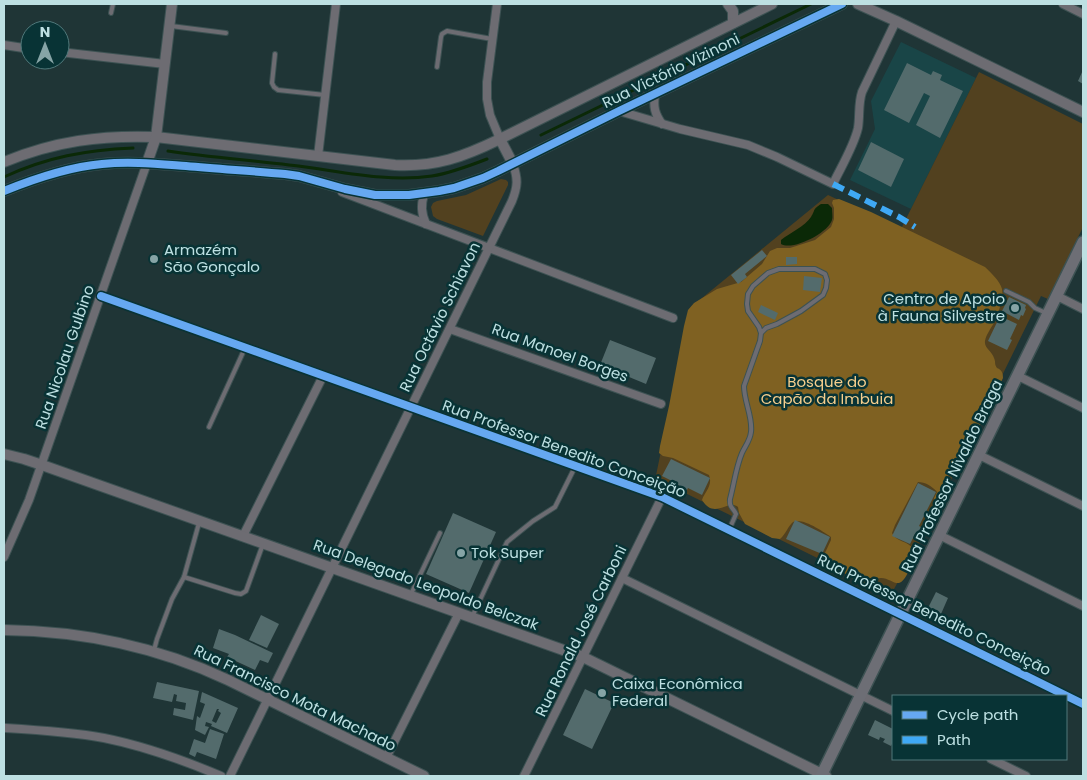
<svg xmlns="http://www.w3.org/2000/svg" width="1087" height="780" font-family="Poppins,sans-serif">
  <rect width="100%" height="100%" fill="#1f3536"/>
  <path fill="#194547" d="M901,42L976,78L911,209L850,180L875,129L871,101Z"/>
  <g fill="#52411f">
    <path d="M979,72L1083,124V227L1048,299L1041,296L921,541L894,589L890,590L874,583L870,584L679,490L655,480L691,307L828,195L901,229Z"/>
    <path d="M501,179L506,180L508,182V185L483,236L437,219L433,216L431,207L433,203L437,201L466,195Z"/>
  </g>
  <path fill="#7f6122" d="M839,199L871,212L985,267C991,273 1000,281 1002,289C1004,299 998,314 994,323C991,328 986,335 985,341C984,348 992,351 994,358C996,362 994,364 997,368C1002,370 1003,373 1003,378L965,456L949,474L946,484L945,494L941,504L937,505L934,503V498L937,492C932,486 925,482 918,482L895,525L892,533C896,542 909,541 913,549C916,556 907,581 899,583C894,584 887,577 880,578C875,579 873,585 867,584C857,582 848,575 839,570C832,566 825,564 819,560L820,556L824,555L831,540V537C824,532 802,517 793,522C788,526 786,534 780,539L772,538L745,524L739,513L738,507C728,499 714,520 702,500C705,491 713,486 709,475L673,458L663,456L659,453L660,446L669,406L684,326L688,310L694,303L717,289L741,282L762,264L770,251L777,248H790L815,240L831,227L834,219V208L832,203L833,200Z"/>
  <path fill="#0b2907" d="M821,204H828L832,208C832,212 833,217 832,220C828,233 793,251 781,244V240C790,233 805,226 811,217C816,209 812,210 821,204Z"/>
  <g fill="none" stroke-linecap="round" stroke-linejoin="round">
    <g stroke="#0b2907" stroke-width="3">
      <path d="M541,135L811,4"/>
      <path d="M168,151C208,157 248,160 289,165C336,170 385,183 432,176C451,173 469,166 487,159"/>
      <path d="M4,177C47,157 86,150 133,148"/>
    </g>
  </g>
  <g fill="#536b6c" fill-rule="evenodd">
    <path d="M907,63L931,75L933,71L942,75L940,80L963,91L940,138L916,125L930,96L924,93L909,123L884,110Z"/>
    <path d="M1083,70V84L1078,81Z"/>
    <path d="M871,142L904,159L891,187L858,170Z"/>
    <path d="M762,250L767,256L745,274L747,277L738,284L731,275Z"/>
    <path d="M786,257H797V264L786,265Z"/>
    <path d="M804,276L822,278L820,292L803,290Z"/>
    <path d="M1009,297L1026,305L1025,308L1026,309L1023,316L1021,315L1019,320L1002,311Z"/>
    <path d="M761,305L778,313L775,320L758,312Z"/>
    <path d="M1000,316L1017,324L1010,339L1012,340L1007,350L988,341Z"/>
    <path d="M610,340L656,358L646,384L600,365Z"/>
    <path d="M671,459L710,478L702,495L688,488L687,490L676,484V483L662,476Z"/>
    <path d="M918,483L936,492L919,526L921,527L918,535L915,534L910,544L892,536Z"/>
    <path d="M453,513L496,532L469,593L426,574Z"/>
    <path d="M795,520L830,537L822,554L786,539Z"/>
    <path d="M936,592L948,598L941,614L928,608Z"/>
    <path d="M261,615L279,624L267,648L249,640Z"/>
    <path d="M219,629L235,635L273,653L268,663L260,660L255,670L227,657L229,654L213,648Z"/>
    <path d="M157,682L199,691L193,720L173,715L174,708L185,710L186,703L176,701L177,695L174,694L172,702L153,698Z"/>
    <path d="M585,689L614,703L592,749L563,735Z"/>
    <path d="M202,692L238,708L227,733L211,726L212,724L206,722L205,726L209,727L205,735L195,730L197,716L200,718L205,704L200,702ZM217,709H219L218,711L221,713L216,723L212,721Z"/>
    <path d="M875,720L893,729V742L891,746L883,742L885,739L880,737L879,740L868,735Z"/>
    <path d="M210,729L224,734L216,759L197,752L195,757L189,754L194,739L205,743Z"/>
  </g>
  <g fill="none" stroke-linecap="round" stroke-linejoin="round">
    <g stroke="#3d5253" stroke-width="6">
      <g id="service">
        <path d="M111,13L113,4"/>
        <path d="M171,26L226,33"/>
        <path d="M275,54L272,83L274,87L278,90L325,95"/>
        <path d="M437,67L441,37L442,34L447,31L492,39"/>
        <path d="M1006,291L1029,302L1035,308L1046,313"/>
        <path d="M209,427L245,348"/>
        <path d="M729,530L736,514C733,507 729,508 730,499C734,484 736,467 742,453C745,446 750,441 751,432C753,417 744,402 744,386L760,341L761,333L759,327L748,311L747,304L748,294L753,286L768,273L779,269H815L825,274L827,280L826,288L823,295L801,311L777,324L766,328L761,333"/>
        <path d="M184,577L235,593L241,594L246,591L263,544"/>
        <path d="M411,594L440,533"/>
        <path d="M472,617L507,542L533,521L555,507L575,467"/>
        <path d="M154,650L157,639L172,599L184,577L199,523"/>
      </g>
    </g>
    <g stroke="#3d5253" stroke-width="10">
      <g id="minor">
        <path d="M497,4L487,82V99L490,115L500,139"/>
        <path d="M1063,4L1083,14"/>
        <path d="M4,45L30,49"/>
        <path d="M60,52L165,64"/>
        <path d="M655,95C653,107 655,114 662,124"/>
        <path d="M619,111L680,129L748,145L777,157L833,184C841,167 854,146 858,128C860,116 858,104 862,92L896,21"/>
        <path d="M318,156L336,4"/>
        <path d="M342,192L673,318"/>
        <path d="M424,194C421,205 421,213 426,224"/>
        <path d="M101,296L662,497L1083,704"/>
        <path d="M1057,296L1083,309"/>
        <path d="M450,329L661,404"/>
        <path d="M1018,376L1083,408"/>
        <path d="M979,455L1083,506"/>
        <path d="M939,535L1083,606"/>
        <path d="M243,536L323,376"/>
        <path d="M4,557L29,500L147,163"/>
        <path d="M622,578L893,711"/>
        <path d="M4,728C37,730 71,732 104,738C144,746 183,760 221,776"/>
        <path d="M386,758L459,613"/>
        <path d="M991,759L1026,776"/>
        <path d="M230,776L512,201C518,186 518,179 513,164"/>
        <path d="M524,776L662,497"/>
      </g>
    </g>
    <g stroke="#3d5253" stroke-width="12">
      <g id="tertiary">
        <path d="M728,4L733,11V23"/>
        <path d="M858,4L896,21L1083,112"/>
        <path d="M500,139L513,164"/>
        <path d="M4,162C55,141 101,135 156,137L395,165C436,167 463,157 500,139L772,4"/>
        <path d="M147,163L156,137L172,4"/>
        <path d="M4,191C36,178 68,167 102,164C130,161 159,164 186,166C219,169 252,171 285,174L299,176L345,189L375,195H409L439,191L454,188L483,178L498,171L619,111L842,4"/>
        <path d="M4,454L24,459L42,465L583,657L826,776"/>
        <path d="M4,630C83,631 156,646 228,680L424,776"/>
      </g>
    </g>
    <g stroke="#3d5253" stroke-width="14">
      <path id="secondary" d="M821,776L1083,242"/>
    </g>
    <use href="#service" stroke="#6d6c72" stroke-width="4"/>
    <use href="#minor" stroke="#6d6c72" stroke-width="8"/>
    <use href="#tertiary" stroke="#6d6c72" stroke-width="10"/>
    <use href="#secondary" stroke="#6d6e75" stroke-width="11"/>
    <path stroke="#3fa9f5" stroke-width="6" stroke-dasharray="12 6" stroke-linecap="butt" d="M833,184L899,217L915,227"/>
    <g stroke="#083335" stroke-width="11">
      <g id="cycleway">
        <path d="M4,191C36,178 68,167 102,164C130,161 159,164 186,166C219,169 252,171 285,174L299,176L345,189L375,195H409L439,191L454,188L483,178L498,171L619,111L842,4"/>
        <path d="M101,296L662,497L1083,704"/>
      </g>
    </g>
    <use href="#cycleway" stroke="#66a8f1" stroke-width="8"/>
  </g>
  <g fill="#86a4a6" stroke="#083335" stroke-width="2">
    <circle cx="154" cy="259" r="5"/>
    <circle cx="1015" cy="308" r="5"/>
    <circle cx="461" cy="553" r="5"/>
    <circle cx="602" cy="693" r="5"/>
  </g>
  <g text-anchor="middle" stroke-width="5" stroke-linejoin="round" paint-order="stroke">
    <g font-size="15" fill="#bde0e2" stroke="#083335">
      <text transform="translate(671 71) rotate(-26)" y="5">Rua Victório Vizinoni</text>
      <text transform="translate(440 317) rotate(-64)" y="5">Rua Octávio Schiavon</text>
      <text transform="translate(560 353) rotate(20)" y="5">Rua Manoel Borges</text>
      <text transform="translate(65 357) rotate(-71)" y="5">Rua Nicolau Gulbino</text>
      <text transform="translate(564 449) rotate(20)" y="5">Rua Professor Benedito Conceição</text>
      <text transform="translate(952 476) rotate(-64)" y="5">Rua Professor Nivaldo Braga</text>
      <text transform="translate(426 585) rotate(20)" y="5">Rua Delegado Leopoldo Belczak</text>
      <text transform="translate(934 615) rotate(26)" y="5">Rua Professor Benedito Conceição</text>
      <text transform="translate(581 631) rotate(-64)" y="5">Rua Ronald José Carboni</text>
      <text transform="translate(295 698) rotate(26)" y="5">Rua Francisco Mota Machado</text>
    </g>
    <g font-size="15" fill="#bde0e2" stroke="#083335" text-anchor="start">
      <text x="164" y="255">Armazém<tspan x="164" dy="17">São Gonçalo</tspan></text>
      <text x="1005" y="304" text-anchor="end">Centro de Apoio<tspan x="1005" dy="17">à Fauna Silvestre</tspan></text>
      <text x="471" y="558">Tok Super</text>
      <text x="612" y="689">Caixa Econômica<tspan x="612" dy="17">Federal</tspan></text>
    </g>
    <g font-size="15" fill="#f5ce8d" stroke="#083335">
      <text x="827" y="387">Bosque do<tspan x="827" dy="17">Capão da Imbuia</tspan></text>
    </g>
  </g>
  <rect width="1087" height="780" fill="none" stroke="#bde0e2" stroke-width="10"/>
  <rect x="892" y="695" width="175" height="65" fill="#083335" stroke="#50787a"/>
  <rect x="902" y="711" width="25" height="8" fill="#66a8f1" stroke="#50787a"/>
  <text x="937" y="720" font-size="15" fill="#bde0e2">Cycle path</text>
  <rect x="902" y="736" width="25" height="8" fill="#3fa9f5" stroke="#50787a"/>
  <text x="937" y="745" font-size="15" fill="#bde0e2">Path</text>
  <g transform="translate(45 45)"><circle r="24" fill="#083335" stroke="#50787a"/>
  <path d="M0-4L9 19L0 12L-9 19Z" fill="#86a4a6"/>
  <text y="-8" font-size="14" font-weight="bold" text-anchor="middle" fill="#bde0e2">N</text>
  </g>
</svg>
